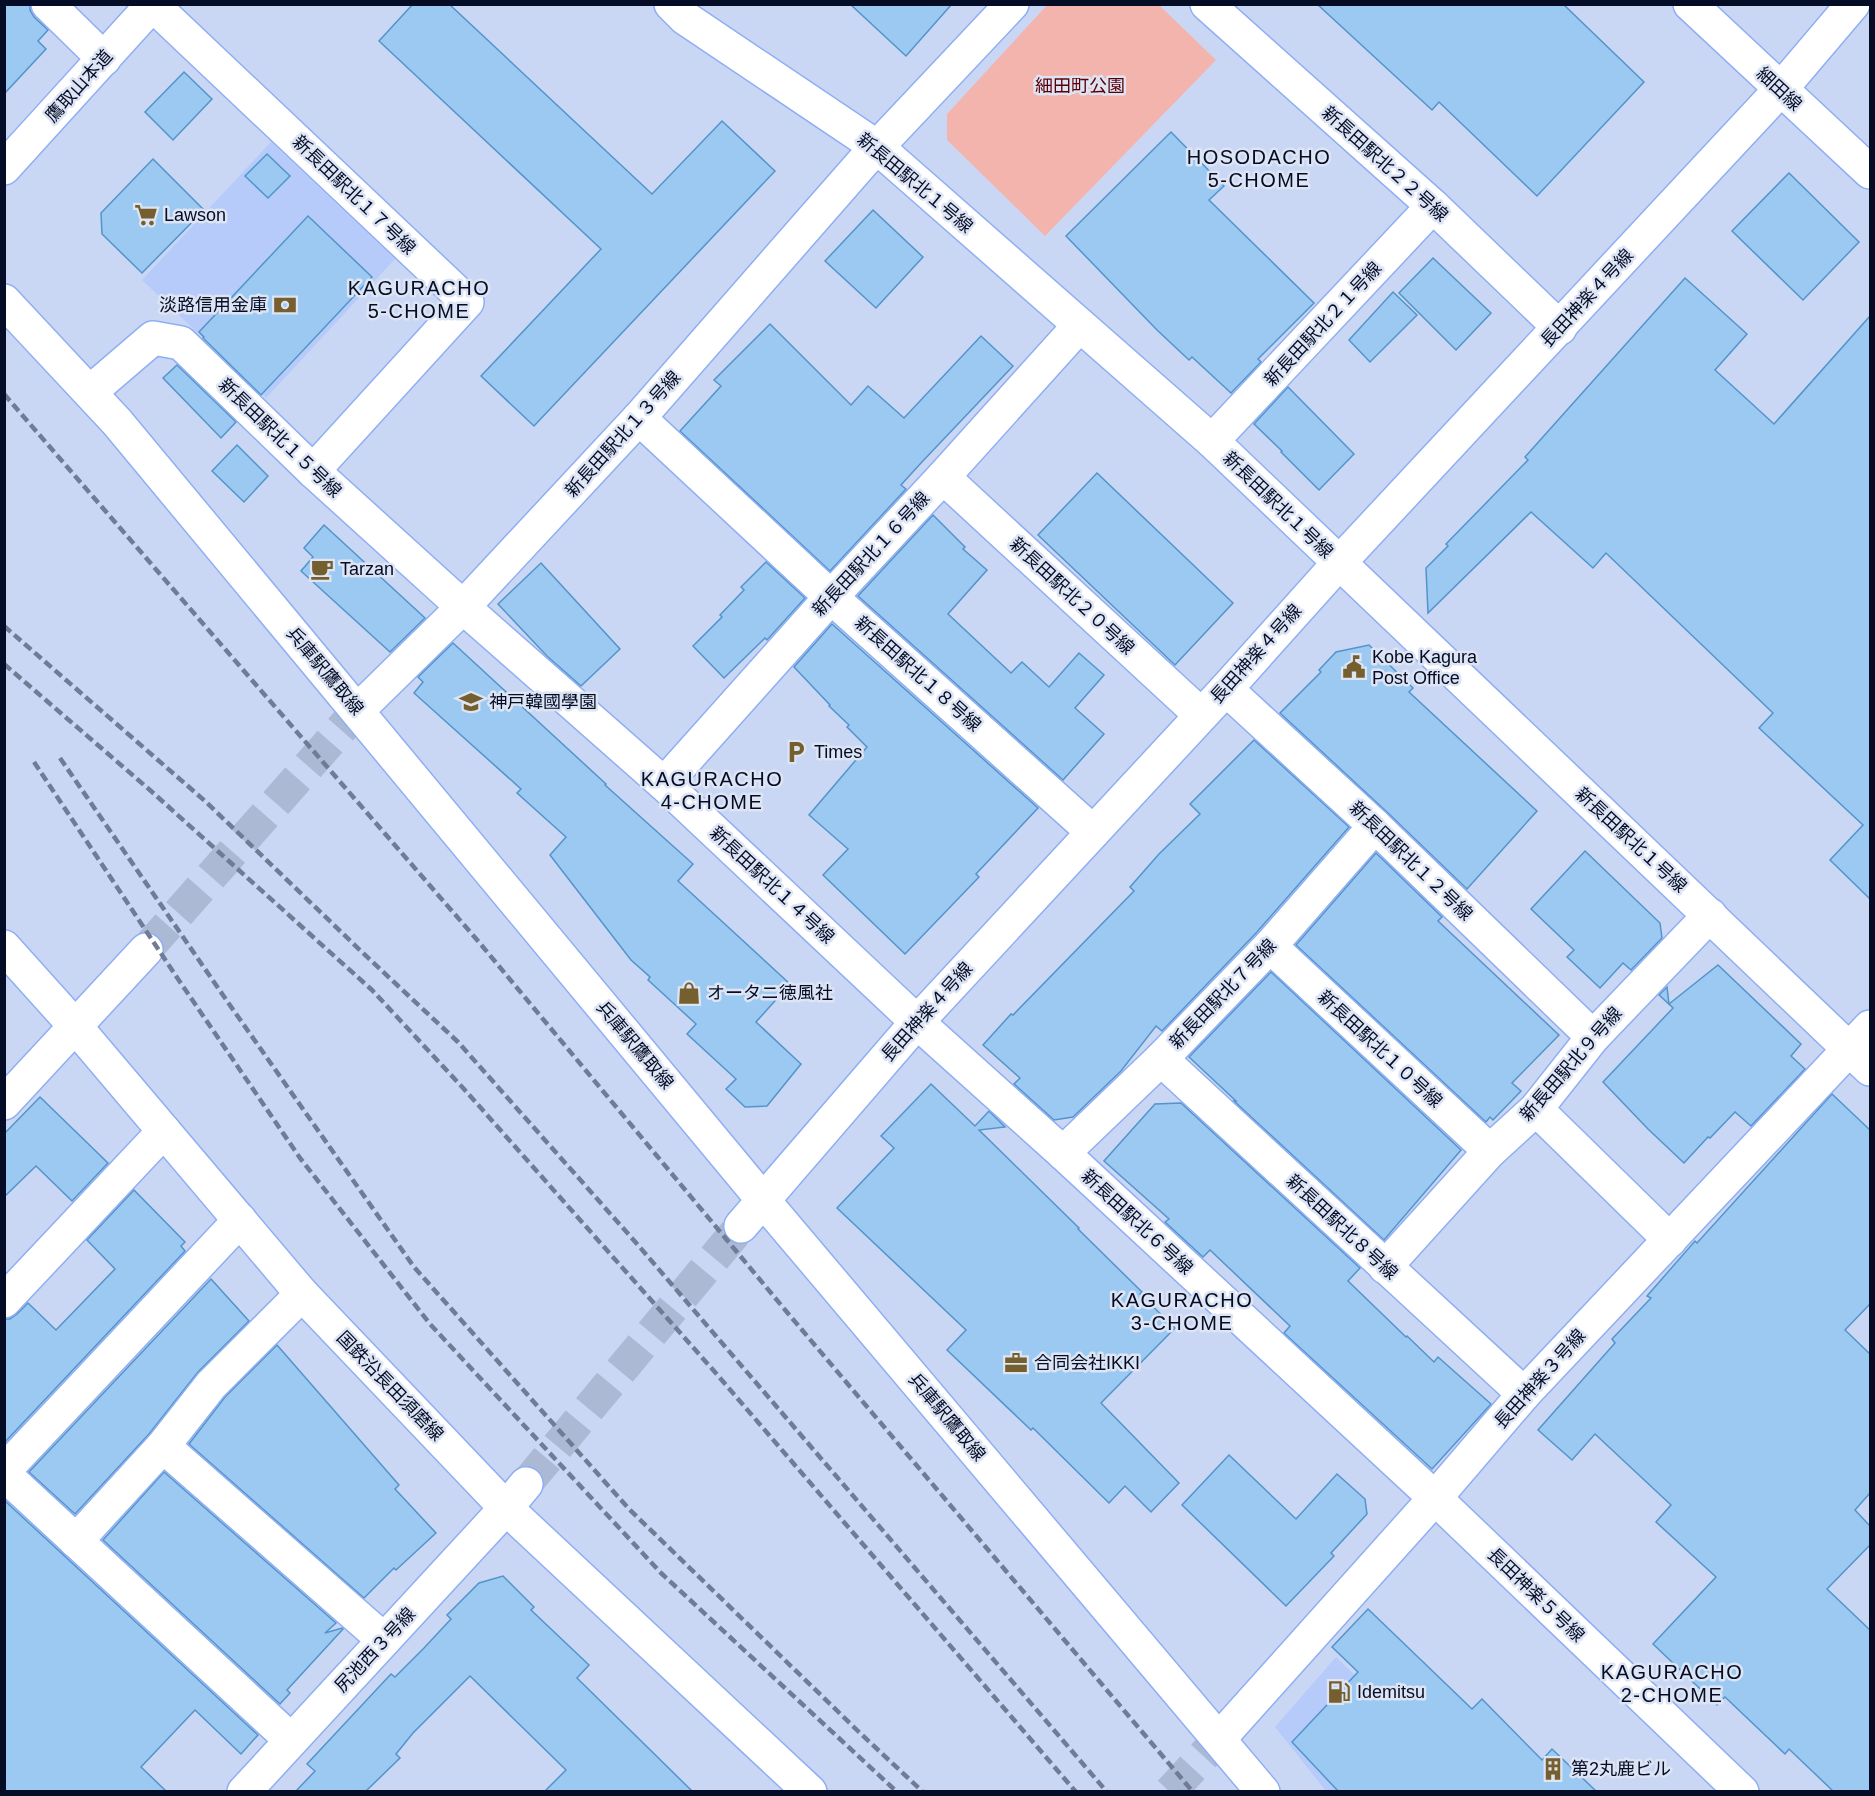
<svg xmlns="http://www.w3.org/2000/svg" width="1875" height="1796" font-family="Arial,'Noto Sans JP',sans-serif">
  <rect width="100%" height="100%" fill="#c9d7f4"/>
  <g fill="#b6cbfa">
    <path d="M271,142L395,259L266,398L142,280Z"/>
    <path d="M1336,1657L1421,1739L1372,1791H1326L1275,1727Z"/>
  </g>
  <path fill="#f4b4ae" d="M1048,4L1159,5L1216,60L1045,236L947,140V114Z"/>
  <g fill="#9bc9f1" stroke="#5294cb" stroke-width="1.5">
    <path d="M4,4H30V10L34,17L48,30L38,41L46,49L4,94Z"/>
    <path d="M413,4H449L652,194L722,121L775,171L534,426L481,376L601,249L379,41Z"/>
    <path d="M850,4H952L906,56Z"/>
    <path d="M1317,4H1563L1644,82L1537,196L1439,102L1432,110Z"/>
    <path d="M184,72L212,99L173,140L145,112Z"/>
    <path d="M1171,132L1224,186L1209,200L1314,303L1258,359L1261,362L1231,393L1192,357L1189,360L1157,330L1066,236Z"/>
    <path d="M267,154L290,176L268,198L245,176Z"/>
    <path d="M153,159L204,210L142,273L102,234L101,213Z"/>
    <path d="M1789,173L1859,242L1803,300L1732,231Z"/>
    <path d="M873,210L923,257L876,308L825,261Z"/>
    <path d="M308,216L372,277L261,395L203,338L204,337L199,332Z"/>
    <path d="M1433,258L1491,313L1456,350L1399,293Z"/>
    <path d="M1685,278L1747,334L1715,370L1774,424L1870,316V899L1830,860L1863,825L1759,728L1773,713L1606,553L1593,568L1531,512L1428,613L1426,568L1448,546L1446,544L1528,460L1525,457Z"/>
    <path d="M1393,292L1417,315L1370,362L1349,340Z"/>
    <path d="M770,324L851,405L868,386L904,418L981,336L1013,366L921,463L901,485L906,489L830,571L680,431L721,386L714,380Z"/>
    <path d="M177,365L236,422L221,438L163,378Z"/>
    <path d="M1288,387L1354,454L1319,490L1281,452L1282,451L1254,424Z"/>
    <path d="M237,445L268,476L244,502L212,471Z"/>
    <path d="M1097,473L1233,603L1175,665L1038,535Z"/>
    <path d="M933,515L965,547L963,549L987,570L948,614L1011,673L1022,662L1049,687L1079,653L1104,675L1075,708L1104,734L1063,780L858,596Z"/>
    <path d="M324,525L425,618L390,652L301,571L313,557L304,548Z"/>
    <path d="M766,562L805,598L767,640L765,638L724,678L693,646L722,617L720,615L744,590L741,587Z"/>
    <path d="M541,563L620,649L581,686L547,656L498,604Z"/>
    <path d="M832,624L1038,808L976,874L979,877L905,954L823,875L848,849L809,815L867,747L847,727L849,725L829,706L830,705L794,667Z"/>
    <path d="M453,643L606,784L605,785L693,864L678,881L790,984L756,1022L801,1064L767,1106L745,1107L726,1089L736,1079L687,1034L696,1024L648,980L650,977L631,960L550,855L566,837L517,793L521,789L414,693L423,682L418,677Z"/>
    <path d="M1369,645L1413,688L1409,692L1537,811L1467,889L1388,813L1280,713L1321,672L1319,670L1336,652Z"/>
    <path d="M1254,740L1349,827L1256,933L1162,1031L1156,1026L1121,1071L1073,1117L1054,1120L1014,1084L1020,1078L983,1045L1011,1014L1013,1015L1134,891L1130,887L1159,854L1200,814L1190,804Z"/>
    <path d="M1585,851L1660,923L1662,938L1631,970L1623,963L1600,988L1567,957L1574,950L1531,909Z"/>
    <path d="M1376,853L1442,917L1438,921L1559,1035L1512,1083L1521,1091L1493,1120L1490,1117L1486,1122L1296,945Z"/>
    <path d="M1718,965L1801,1044L1791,1056L1805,1069L1751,1126L1735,1112L1710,1138L1708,1137L1684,1163L1648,1129L1603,1082L1673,1008L1669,1004Z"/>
    <path d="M1271,972L1461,1150L1384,1240L1234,1101H1236L1189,1057Z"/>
    <path d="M1667,987L1669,1004L1659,995Z"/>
    <path d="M931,1084L975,1126L989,1111L1005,1127L979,1130L1079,1228L1078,1229L1142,1292L1140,1294L1175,1328L1101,1403L1179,1483L1151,1512L1125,1486L1109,1503L1033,1428L1031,1430L947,1350L966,1330L837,1208L894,1148L881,1136Z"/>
    <path d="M1832,1094L1870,1130V1304L1845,1330L1870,1354V1493L1855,1510L1870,1526V1545L1827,1589L1870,1630V1791H1833L1789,1749L1785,1754L1725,1697L1717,1705L1653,1644L1716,1577L1656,1522L1671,1505L1595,1434L1572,1460L1538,1430L1615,1343L1612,1339L1651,1298L1647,1296L1695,1241L1697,1243Z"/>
    <path d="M40,1097L108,1163L72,1201L36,1166L4,1197V1134Z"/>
    <path d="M1181,1103L1360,1268L1348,1281L1406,1337L1407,1336L1434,1362L1438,1357L1491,1404L1432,1469L1284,1333L1290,1326L1210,1250L1203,1257L1165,1222L1169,1219L1104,1161L1155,1104Z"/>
    <path d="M134,1190L185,1242L181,1246L185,1251L4,1443V1319H10L17,1314L28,1303L56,1330L115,1269L87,1240Z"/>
    <path d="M211,1279L249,1321L198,1372L149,1434L75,1514L29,1472Z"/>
    <path d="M277,1345L399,1485L395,1489L436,1533L396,1570L394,1568L364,1598L189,1444L225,1397Z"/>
    <path d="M1229,1455L1296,1519L1337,1474L1365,1499L1367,1514L1331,1553L1334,1556L1286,1606L1182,1505Z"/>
    <path d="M164,1472L336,1623L325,1633L342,1628L343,1629L287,1690L290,1693L280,1704L103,1540Z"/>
    <path d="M4,1500L258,1735L241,1754L195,1710L141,1767L166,1791H4Z"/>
    <path d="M503,1576L534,1607L531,1610L589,1665L577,1678L692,1791H545L566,1770L470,1676L413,1733L396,1754L400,1758L366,1791H296L315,1771L307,1764L391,1674L395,1677L424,1648L451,1619L447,1615L479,1583Z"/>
    <path d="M1368,1609L1472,1709L1482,1699L1542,1760L1552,1749L1596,1791H1338L1292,1742L1358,1672L1332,1647Z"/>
  </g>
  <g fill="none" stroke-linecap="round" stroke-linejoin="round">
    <g stroke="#acb9d5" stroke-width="33" stroke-dasharray="33 16" stroke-linecap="butt">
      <path d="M146,950L358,710"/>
      <path d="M526,1484L741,1226"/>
      <path d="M1170,1792L1219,1739"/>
    </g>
    <g stroke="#8faef4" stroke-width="36">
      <g id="minor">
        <path d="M48,4L104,59"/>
        <path d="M671,4L685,18L877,147L1212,441L1870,1069"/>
        <path d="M1207,4L1433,206L1560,328"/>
        <path d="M1690,4L1870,172"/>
        <path d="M153,5L467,302L313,471"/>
        <path d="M4,168L153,4"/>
        <path d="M4,301L117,422L763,1200L1263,1792"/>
        <path d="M90,392L153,338L181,343L313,471L463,607L664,784L917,1022L1063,1153L1435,1498L1742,1792"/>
        <path d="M639,418L831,597L1093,832"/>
        <path d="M1212,441L1433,206"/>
        <path d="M943,477L1201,715"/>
        <path d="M1226,689L1375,826L1593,1037"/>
        <path d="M358,710L463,607L639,418L863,162L1012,4"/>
        <path d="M664,784L831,597L943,477L1079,326"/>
        <path d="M1270,946L1490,1151"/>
        <path d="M4,947L75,1026L302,1294L506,1508L810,1792"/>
        <path d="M1161,1059L1524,1394"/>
        <path d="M4,1103L146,950"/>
        <path d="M1536,1109L1670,1240"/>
        <path d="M1063,1153L1161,1059L1270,946L1375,826"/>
        <path d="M741,1226L917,1022L1226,689L1338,564L1780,90L1853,4"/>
        <path d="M1385,1267L1490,1151L1536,1109L1593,1037L1710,915"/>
        <path d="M4,1301L164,1131"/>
        <path d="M163,1446L384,1640"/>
        <path d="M4,1471L240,1220"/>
        <path d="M4,1474L291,1740"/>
        <path d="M76,1541L163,1446L211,1385L302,1294"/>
        <path d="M1219,1739L1435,1498L1524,1394L1870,1027"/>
        <path d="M244,1792L506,1508L526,1484"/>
      </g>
    </g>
    <use href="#minor" stroke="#fff" stroke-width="33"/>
    <g stroke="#707b96" stroke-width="4.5" stroke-dasharray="9 4.5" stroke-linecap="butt">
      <path d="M4,394L478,941L786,1311L1193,1792"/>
      <path d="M4,626L205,801L363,953L458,1042L638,1245L1107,1792"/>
      <path d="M4,664L151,791L372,990L464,1089L714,1371L1076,1792"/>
      <path d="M60,758L227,1001L414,1267L629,1509L859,1732L923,1792"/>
      <path d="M34,762L178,979L300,1158L430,1324L661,1573L897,1792"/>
    </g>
  </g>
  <defs>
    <g id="supermarket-bare" transform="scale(1.8)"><path d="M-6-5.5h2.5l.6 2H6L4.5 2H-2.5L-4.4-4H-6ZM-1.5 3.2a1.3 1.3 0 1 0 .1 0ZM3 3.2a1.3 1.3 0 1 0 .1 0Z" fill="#755f2f" stroke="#dde4f3" stroke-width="2.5" paint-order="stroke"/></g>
    <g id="bank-bare" transform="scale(1.8)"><path d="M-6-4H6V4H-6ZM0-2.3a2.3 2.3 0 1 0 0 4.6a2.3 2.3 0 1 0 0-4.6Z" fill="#755f2f" stroke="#dde4f3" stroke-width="2.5" paint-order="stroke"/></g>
    <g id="cafe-bare" transform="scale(1.8)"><path d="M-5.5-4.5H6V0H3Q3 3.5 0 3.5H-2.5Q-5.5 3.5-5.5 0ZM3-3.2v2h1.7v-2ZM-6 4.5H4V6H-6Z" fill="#755f2f" stroke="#dde4f3" stroke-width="2.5" paint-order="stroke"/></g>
    <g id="civic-bare" transform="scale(1.8)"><path d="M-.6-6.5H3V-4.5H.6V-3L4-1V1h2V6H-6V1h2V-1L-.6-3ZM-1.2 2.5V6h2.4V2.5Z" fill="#755f2f" stroke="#dde4f3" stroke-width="2.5" paint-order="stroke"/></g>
    <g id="school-bare" transform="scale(1.8)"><path d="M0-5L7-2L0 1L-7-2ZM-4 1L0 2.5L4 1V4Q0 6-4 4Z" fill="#755f2f" stroke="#dde4f3" stroke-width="2.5" paint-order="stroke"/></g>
    <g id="parking-bare" transform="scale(1.8)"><path d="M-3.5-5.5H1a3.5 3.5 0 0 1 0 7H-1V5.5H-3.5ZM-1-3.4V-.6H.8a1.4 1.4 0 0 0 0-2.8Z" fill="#755f2f" stroke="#dde4f3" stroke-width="2.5" paint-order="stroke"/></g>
    <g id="shop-bare" transform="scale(1.8)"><path d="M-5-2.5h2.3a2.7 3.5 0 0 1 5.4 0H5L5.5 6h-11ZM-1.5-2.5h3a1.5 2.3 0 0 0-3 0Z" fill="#755f2f" stroke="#dde4f3" stroke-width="2.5" paint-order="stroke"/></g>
    <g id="office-bare" transform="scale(1.8)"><path d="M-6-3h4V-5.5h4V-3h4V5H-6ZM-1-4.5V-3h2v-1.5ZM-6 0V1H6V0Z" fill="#755f2f" stroke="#dde4f3" stroke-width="2.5" paint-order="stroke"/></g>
    <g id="fuel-bare" transform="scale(1.8)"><path d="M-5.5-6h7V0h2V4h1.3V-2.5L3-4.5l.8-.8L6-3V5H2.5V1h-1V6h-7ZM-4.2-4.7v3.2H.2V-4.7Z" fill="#755f2f" stroke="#dde4f3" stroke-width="2.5" paint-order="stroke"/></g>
    <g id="building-bare" transform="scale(1.8)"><path d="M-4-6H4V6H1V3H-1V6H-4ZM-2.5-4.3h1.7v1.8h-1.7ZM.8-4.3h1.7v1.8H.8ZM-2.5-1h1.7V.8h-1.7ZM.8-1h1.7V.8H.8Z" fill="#755f2f" stroke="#dde4f3" stroke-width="2.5" paint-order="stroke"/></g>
  </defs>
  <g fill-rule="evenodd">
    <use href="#supermarket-bare" x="146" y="215"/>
    <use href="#bank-bare" x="285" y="305"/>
    <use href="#cafe-bare" x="322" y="569"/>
    <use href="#civic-bare" x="1354" y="667"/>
    <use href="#school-bare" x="471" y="702"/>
    <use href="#parking-bare" x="796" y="752"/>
    <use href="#shop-bare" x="689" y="993"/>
    <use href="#office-bare" x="1016" y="1363"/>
    <use href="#fuel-bare" x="1339" y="1692"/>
    <use href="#building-bare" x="1553" y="1769"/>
  </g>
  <g text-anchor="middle" stroke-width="5" stroke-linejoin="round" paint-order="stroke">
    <g font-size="18" fill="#050d26" stroke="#dde4f3">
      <text transform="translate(79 86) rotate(-48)" y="6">鷹取山本道</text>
      <text transform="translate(1779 89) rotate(43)" y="6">細田線</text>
      <text transform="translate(1385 164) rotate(42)" y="6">新長田駅北２２号線</text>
      <text transform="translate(915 183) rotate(40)" y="6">新長田駅北１号線</text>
      <text transform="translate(354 195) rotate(44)" y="6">新長田駅北１７号線</text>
      <text transform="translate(1587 298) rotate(-47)" y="6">長田神楽４号線</text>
      <text transform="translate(1323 324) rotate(-47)" y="6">新長田駅北２１号線</text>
      <text transform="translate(623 434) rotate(-48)" y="6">新長田駅北１３号線</text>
      <text transform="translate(280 438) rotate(44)" y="6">新長田駅北１５号線</text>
      <text transform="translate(1278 505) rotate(44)" y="6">新長田駅北１号線</text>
      <text transform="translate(871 554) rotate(-47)" y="6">新長田駅北１６号線</text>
      <text transform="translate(1072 596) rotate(43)" y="6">新長田駅北２０号線</text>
      <text transform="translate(1256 654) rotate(-48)" y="6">長田神楽４号線</text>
      <text transform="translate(325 671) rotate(50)" y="6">兵庫駅鷹取線</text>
      <text transform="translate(918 674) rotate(42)" y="6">新長田駅北１８号線</text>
      <text transform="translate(1631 840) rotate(43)" y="6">新長田駅北１号線</text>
      <text transform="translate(1411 861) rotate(44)" y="6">新長田駅北１２号線</text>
      <text transform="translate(772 885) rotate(43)" y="6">新長田駅北１４号線</text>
      <text transform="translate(1223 994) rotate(-46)" y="6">新長田駅北７号線</text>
      <text transform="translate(927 1012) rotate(-48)" y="6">長田神楽４号線</text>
      <text transform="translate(635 1045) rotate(50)" y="6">兵庫駅鷹取線</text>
      <text transform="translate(1380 1049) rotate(43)" y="6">新長田駅北１０号線</text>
      <text transform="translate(1571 1064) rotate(-49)" y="6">新長田駅北９号線</text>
      <text transform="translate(1137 1222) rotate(43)" y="6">新長田駅北６号線</text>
      <text transform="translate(1342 1227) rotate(43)" y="6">新長田駅北８号線</text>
      <text transform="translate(1540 1379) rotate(-48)" y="6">長田神楽３号線</text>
      <text transform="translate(390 1386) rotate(46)" y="6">国鉄沿長田須磨線</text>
      <text transform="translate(947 1417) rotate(50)" y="6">兵庫駅鷹取線</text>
      <text transform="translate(1536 1595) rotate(44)" y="6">長田神楽５号線</text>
      <text transform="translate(375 1650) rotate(-47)" y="6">尻池西３号線</text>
    </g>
    <g font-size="18" fill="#5c0006" stroke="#dde4f3">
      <text x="1080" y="92">細田町公園</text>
    </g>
    <g font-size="18" fill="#050d26" stroke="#dde4f3" text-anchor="start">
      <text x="164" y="221">Lawson</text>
      <text x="267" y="311" text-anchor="end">淡路信用金庫</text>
      <text x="340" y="575">Tarzan</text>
      <text x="1372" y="663">Kobe Kagura<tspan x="1372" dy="21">Post Office</tspan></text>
      <text x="489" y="708">神戸韓國學園</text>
      <text x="814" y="758">Times</text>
      <text x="707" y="999">オータニ徳風社</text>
      <text x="1034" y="1369">合同会社IKKI</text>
      <text x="1357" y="1698">Idemitsu</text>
      <text x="1571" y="1775">第2丸鹿ビル</text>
    </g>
    <g font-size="20" letter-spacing="1.5" fill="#050d26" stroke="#dde4f3">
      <text x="1259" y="164">HOSODACHO<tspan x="1259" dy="23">5-CHOME</tspan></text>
      <text x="419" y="295">KAGURACHO<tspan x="419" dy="23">5-CHOME</tspan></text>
      <text x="712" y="786">KAGURACHO<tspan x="712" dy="23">4-CHOME</tspan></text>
      <text x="1182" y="1307">KAGURACHO<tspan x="1182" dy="23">3-CHOME</tspan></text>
      <text x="1672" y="1679">KAGURACHO<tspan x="1672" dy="23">2-CHOME</tspan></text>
    </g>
  </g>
  <rect width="1875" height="1796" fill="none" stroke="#050d26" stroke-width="12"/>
</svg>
